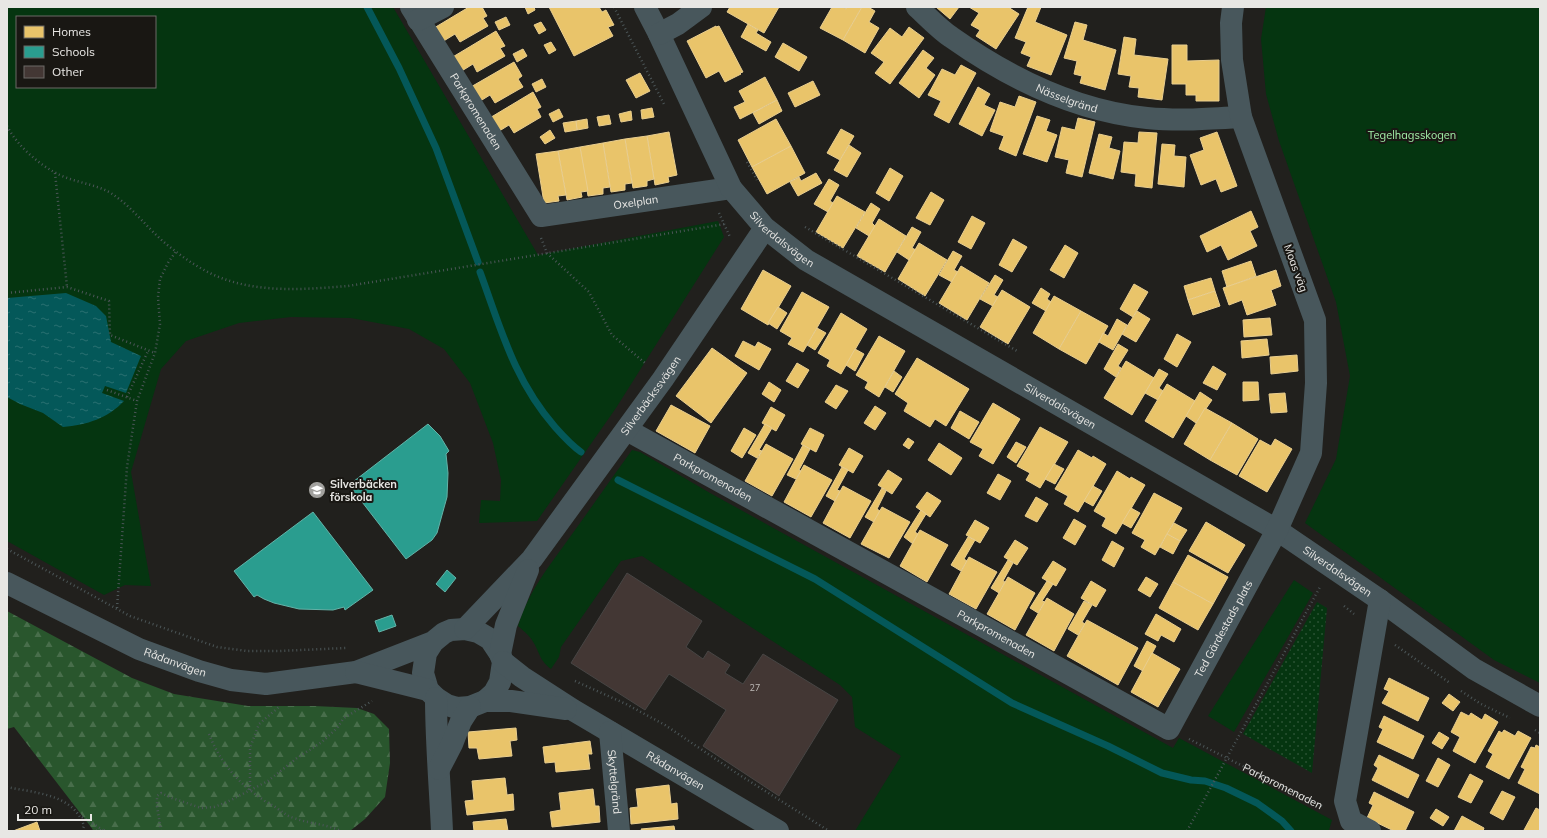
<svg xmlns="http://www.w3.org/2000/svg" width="1547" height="838" font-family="Mulish,sans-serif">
  <defs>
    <pattern id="grass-dots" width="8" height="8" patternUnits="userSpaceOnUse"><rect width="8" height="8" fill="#053510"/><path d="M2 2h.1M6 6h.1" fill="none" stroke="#295233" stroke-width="1.8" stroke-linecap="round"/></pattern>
    <pattern id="forest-firs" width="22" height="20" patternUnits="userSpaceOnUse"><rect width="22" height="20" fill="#29562d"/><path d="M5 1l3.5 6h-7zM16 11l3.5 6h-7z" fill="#486e4b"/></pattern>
    <pattern id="water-ripples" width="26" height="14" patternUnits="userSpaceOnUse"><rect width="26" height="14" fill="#045859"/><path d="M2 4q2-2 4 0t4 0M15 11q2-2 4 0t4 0" fill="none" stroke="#297071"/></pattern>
  </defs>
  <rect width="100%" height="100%" fill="#21201d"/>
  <path fill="url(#grass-dots)" d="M1317,602L1327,608L1312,773L1243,734Z"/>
  <path fill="url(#forest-firs)" d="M7,611L132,678L174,694L248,706H314L357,708L374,714L389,729L390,763L385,797L365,819L350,831H94L14,727L7,729Z"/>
  <g fill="#053510" fill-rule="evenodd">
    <path d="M7,7H393L538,255L718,221L724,237L616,408L537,521L479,523L481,500L500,501L501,480L493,443L470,383L444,349L409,329L351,318L291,317L239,323L186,341L161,369L131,472L151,586L125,585L104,595L7,541ZM17,17H155V87H17Z"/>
    <path d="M1266,7H1540V683L1494,660L1305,523L1336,459L1350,376L1336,302L1279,141L1266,94L1261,39Z"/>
    <path d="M632,450L640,452L710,493L1173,748L1179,738L1332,820L1329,830L1331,831H855L901,756L855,727L852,697L840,685L642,556L621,561L561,647L559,657L551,669C540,660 541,657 535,645C531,637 525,632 518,626C528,592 550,565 570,537C591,508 611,479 632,450Z"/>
    <path d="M1294,580L1313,593L1234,732L1208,716Z"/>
  </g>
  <path fill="url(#water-ripples)" d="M66,293L96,306L106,316L111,342L141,356L126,393L105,386L102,393L124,401C108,418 87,425 63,427L43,413L20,404L7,397V298Z"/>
  <g fill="#e9c46a" stroke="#e9ce8f">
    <path d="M469,7H482L487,16L483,18L488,26L460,42L455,34L442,42L434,28Z"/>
    <path d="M525,7H534L535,10L528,14Z"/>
    <path d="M549,7H599L602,12L606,10L614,25L608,27L613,36L574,56Z"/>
    <path d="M730,7H779L764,33L727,12Z"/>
    <path d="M832,7H843L846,9V7H862L843,40L820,28Z"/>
    <path d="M862,7H868L875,11L869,22L879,28L865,53L843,40Z"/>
    <path d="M936,7H959L950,19Z"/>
    <path d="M969,7H1008L1019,14L996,49L976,36L980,30L971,25L979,13Z"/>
    <path d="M1028,7H1041L1035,22L1067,35L1051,75L1027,66L1031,57L1021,53L1026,42L1015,38Z"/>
    <path d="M506,17L510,25L499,30L495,22Z"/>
    <path d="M541,22L546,30L539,34L534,25Z"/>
    <path d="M1075,22L1087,25L1083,40L1116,50L1105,90L1080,83L1082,76L1074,74L1077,61L1064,58Z"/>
    <path d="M748,24L758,30L756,33L771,42L766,51L741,37Z"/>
    <path d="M716,26V27L719,26L743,72L740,73L741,74L725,82L719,71L706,78L687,41Z"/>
    <path d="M909,27L924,38L890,84L875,73L884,62L871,53L890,28L902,37Z"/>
    <path d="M496,31L505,46L500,48L505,56L477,72L473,64L460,72L451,58Z"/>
    <path d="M1124,37L1136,39L1134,55L1168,59L1162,100L1138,97L1139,88L1129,87L1131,76L1118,74Z"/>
    <path d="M551,42L556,50L549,54L544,45Z"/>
    <path d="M783,43L807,57L799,71L775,57Z"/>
    <path d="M1172,45H1187V61L1219,60V101H1196V95H1186V84H1172Z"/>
    <path d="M523,49L527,56L517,62L513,54Z"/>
    <path d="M923,50L934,58L926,68L935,75L919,98L899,83Z"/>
    <path d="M514,62L522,76L518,79L523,87L495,103L490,95L477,103L469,88Z"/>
    <path d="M961,65L976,73L949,123L934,115L941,101L928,95L942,69L955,75Z"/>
    <path d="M640,73L650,91L636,98L626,80Z"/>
    <path d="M765,77L777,100L740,119L734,107L745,102L739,91Z"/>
    <path d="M542,79L546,87L536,92L532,84Z"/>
    <path d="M813,81L820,95L795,107L788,93Z"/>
    <path d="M978,87L990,94L984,105L995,110L982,136L959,124Z"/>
    <path d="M533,92L541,107L537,109L541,117L514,133L509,125L496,133L488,119Z"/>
    <path d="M1019,96L1036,102L1016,156L999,149L1004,136L990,131L1000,102L1015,107Z"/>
    <path d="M777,100L782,111L759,124L753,113Z"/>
    <path d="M652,108L654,117L642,119L641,110Z"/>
    <path d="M559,109L563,117L553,122L549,114Z"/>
    <path d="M631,111L632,120L621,122L619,114Z"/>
    <path d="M609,115L611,124L599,126L597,117Z"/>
    <path d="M1037,116L1050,120L1046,131L1057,135L1047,162L1023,154Z"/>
    <path d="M1078,118L1095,122L1082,177L1066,173L1069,160L1055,157L1062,127L1075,130Z"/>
    <path d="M587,119L588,128L577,130L576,121Z"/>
    <path d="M776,119L791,146L752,167L738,140Z"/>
    <path d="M576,121L577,130L565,132L563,123Z"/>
    <path d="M841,129L854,136L840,160L827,153Z"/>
    <path d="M550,130L555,138L545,144L540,137Z"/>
    <path d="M669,132L677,175L668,177L669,182L655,185L647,136Z"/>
    <path d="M1139,132L1157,133L1152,188L1135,186L1136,174L1121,172L1124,142L1138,143Z"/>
    <path d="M1217,132L1237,186L1221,192L1216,179L1201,185L1190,155L1204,150L1200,138Z"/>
    <path d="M1099,134L1112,137L1109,148L1120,151L1113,179L1089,173Z"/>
    <path d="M647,136L654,179L647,181V186L633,188L625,139Z"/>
    <path d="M625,139L632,183L625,184V190L611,192L603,143Z"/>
    <path d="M603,143L610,187L603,188V194L588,196L580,147Z"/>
    <path d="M1162,144L1175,145L1174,156L1186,157L1184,187L1158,184Z"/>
    <path d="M849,145L861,153L847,177L834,170Z"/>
    <path d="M791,146L805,173L767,194L752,167Z"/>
    <path d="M580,147L588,191L581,192L582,197L567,200L558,151Z"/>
    <path d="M558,151L566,195L558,196L559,201L544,203L536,154Z"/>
    <path d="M890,168L903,176L889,201L876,193Z"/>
    <path d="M816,173L822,183L798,196L790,182L799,177L801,181Z"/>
    <path d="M829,179L839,185L830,201L833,203L828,212L814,204Z"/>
    <path d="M931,192L944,200L930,225L916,218Z"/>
    <path d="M837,196L865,212L843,248L816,232Z"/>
    <path d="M871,203L880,209L872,223L875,226L869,236L856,228Z"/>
    <path d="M1251,211L1258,227L1250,231L1257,246L1228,260L1221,245L1207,252L1200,236Z"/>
    <path d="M972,216L985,223L971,249L958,242Z"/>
    <path d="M879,219L906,236L885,272L857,256Z"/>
    <path d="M912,227L921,232L912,248L916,250L909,260L897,252Z"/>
    <path d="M1013,239L1027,247L1012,272L999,265Z"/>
    <path d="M919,243L947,260L925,296L898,279Z"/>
    <path d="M1065,245L1078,253L1064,278L1050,270Z"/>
    <path d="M953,251L962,256L954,270L958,272L952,282L939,275Z"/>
    <path d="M1251,261L1256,276L1227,287L1222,271Z"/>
    <path d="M961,266L989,283L967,320L939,303Z"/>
    <path d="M763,270L791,286L768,325L741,309Z"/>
    <path d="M1276,270L1281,286L1271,290L1276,305L1247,315L1242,300L1229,305L1223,288Z"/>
    <path d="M995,275L1003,280L994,295L998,297L993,306L980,299Z"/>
    <path d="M1211,278L1215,291L1188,300L1184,286Z"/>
    <path d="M1134,284L1148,292L1133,317L1120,309Z"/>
    <path d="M1041,288L1050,294L1047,299L1051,302L1046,311L1032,303Z"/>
    <path d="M1002,290L1030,307L1008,344L980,327Z"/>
    <path d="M1215,291L1220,306L1193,315L1188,300Z"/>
    <path d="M802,292L829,307L803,352L788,344L792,338L780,331Z"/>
    <path d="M1054,296L1081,311L1059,349L1033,333Z"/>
    <path d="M778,307L787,313L777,329L768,323Z"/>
    <path d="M1081,311L1108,326L1086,364L1059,349Z"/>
    <path d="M1137,311L1150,319L1136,342L1122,334Z"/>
    <path d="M841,313L867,329L841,374L827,366L830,360L818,353Z"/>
    <path d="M1270,318L1272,335L1244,337L1243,320Z"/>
    <path d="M1117,319L1127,325L1113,350L1099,342L1103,333L1108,336Z"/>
    <path d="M817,328L826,333L815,350L807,345Z"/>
    <path d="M1177,334L1191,342L1177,367L1164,359Z"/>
    <path d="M879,336L905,351L879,397L865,388L868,382L856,375Z"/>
    <path d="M1267,339L1269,355L1242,358L1241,341Z"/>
    <path d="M743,341L755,347L758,342L771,349L759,370L735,356Z"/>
    <path d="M1118,344L1128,350L1118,366L1121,368L1116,377L1104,369Z"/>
    <path d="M712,348L747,373L711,423L676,396Z"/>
    <path d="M855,349L864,354L855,371L846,365Z"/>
    <path d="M1297,355L1298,371L1271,374L1270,357Z"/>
    <path d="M917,358L969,389L946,426L935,419L930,427L904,411L908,403L895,394Z"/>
    <path d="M1126,361L1154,378L1132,415L1104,398Z"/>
    <path d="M797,363L809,370L798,388L786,381Z"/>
    <path d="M1213,366L1226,374L1217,390L1203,383Z"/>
    <path d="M1159,369L1168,374L1159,388L1163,391L1158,400L1145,393Z"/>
    <path d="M894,371L902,377L893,392L885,387Z"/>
    <path d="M769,382L781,390L774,402L762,394Z"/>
    <path d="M1243,382H1258L1259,400L1243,401Z"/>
    <path d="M1167,384L1195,401L1173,438L1145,421Z"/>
    <path d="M836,385L848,391L836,409L825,402Z"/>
    <path d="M1200,392L1212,400L1196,423L1186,416Z"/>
    <path d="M1285,393L1287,412L1271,413L1269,394Z"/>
    <path d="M993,403L1020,419L993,464L979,456L983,449L970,442Z"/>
    <path d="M671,405L710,426L695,453L656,431Z"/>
    <path d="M875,406L886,413L875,430L864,423Z"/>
    <path d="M771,407L785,415L776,431L762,423Z"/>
    <path d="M1205,408L1232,423L1210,460L1184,444Z"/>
    <path d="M960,411L979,422L969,439L951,428Z"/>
    <path d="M1232,423L1258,439L1237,475L1210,460Z"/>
    <path d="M765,424L772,428L759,450L762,451L757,458L748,453Z"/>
    <path d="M1040,427L1068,442L1040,488L1026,480L1030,473L1017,466Z"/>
    <path d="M744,428L756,435L742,458L731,451Z"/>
    <path d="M810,428L824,435L816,452L801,444Z"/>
    <path d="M908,438L914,442L909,449L903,445Z"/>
    <path d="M1275,439L1292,449L1267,492L1239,476L1260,440L1271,446Z"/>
    <path d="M1016,442L1026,447L1016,463L1007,457Z"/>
    <path d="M939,443L962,458L951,475L928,460Z"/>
    <path d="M766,444L793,459L772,496L745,481Z"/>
    <path d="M803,445L810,449L799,470L801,471L796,479L787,475Z"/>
    <path d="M849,448L863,456L853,473L839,465Z"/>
    <path d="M1078,450L1092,458L1093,456L1106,464L1078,512L1064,504L1068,496L1055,489Z"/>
    <path d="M1054,464L1064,469L1055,484L1045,479Z"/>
    <path d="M804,465L832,480L811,517L784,502Z"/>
    <path d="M842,467L848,470L837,490L840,491L835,501L826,496Z"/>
    <path d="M888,470L902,479L892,494L878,485Z"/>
    <path d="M1117,471L1130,479L1131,477L1145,485L1116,534L1102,526L1106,518L1094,511Z"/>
    <path d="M998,474L1011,481L1000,500L987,493Z"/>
    <path d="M843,486L871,501L850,538L823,523Z"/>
    <path d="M1093,486L1102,491L1093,506L1084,501Z"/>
    <path d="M882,488L886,491L877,509L880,511L874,522L865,517Z"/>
    <path d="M927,492L941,501L930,517L916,507Z"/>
    <path d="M1154,493L1182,508L1155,555L1141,547L1145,540L1132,533Z"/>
    <path d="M1036,497L1048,504L1037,522L1025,516Z"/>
    <path d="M882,507L910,522L889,558L861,544Z"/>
    <path d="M1131,508L1140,513L1131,528L1122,523Z"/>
    <path d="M921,510L926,514L915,532L918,534L913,544L904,537Z"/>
    <path d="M1074,519L1086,526L1075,545L1063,538Z"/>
    <path d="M975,520L989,528L980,543L966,535Z"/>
    <path d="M1206,522L1245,545L1228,573L1189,551Z"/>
    <path d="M1174,523L1187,530L1180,541L1167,534Z"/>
    <path d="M920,530L948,545L927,582L900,566Z"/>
    <path d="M1167,534L1180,541L1173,554L1160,547Z"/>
    <path d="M968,537L975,540L964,559L967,561L961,571L951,565Z"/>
    <path d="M1015,540L1028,548L1017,565L1004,557Z"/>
    <path d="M1112,541L1124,548L1114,567L1102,560Z"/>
    <path d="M1188,555L1228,577L1213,604L1173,582Z"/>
    <path d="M969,557L997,572L976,609L949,594Z"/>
    <path d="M1008,560L1013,563L1003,581L1005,582L999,593L991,588Z"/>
    <path d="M1053,561L1066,569L1056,586L1042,578Z"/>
    <path d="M1008,577L1035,593L1015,630L987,614Z"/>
    <path d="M1146,577L1158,584L1150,597L1138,590Z"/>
    <path d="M1047,581L1053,584L1042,601L1045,602L1038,613L1030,608Z"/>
    <path d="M1091,581L1106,590L1096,607L1081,598Z"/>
    <path d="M1173,582L1213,604L1198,630L1159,608Z"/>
    <path d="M1047,598L1074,614L1054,651L1026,635Z"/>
    <path d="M1084,601L1092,605L1082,622L1085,624L1078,635L1068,629Z"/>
    <path d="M1156,614L1181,629L1174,642L1161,635L1158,641L1145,634Z"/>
    <path d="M1087,620L1138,648L1118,685L1067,656Z"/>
    <path d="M1147,641L1156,646L1143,671L1134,666Z"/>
    <path d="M1152,653L1180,669L1158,707L1131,692Z"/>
    <path d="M1389,678L1429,698L1418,721L1382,703L1389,691L1384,689Z"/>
    <path d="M1449,694L1460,702L1453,711L1442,703Z"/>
    <path d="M1461,712L1469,716L1471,713L1482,720L1485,714L1498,722L1475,763L1453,751L1460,737L1451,732Z"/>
    <path d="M1384,716L1424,736L1413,759L1377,742L1383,729L1379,727Z"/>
    <path d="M516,728L517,740L510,741L512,756L479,759L477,748H469L468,732Z"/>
    <path d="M1504,730L1515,736L1518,731L1531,738L1509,779L1486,767L1493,754L1488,751L1499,731L1502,733Z"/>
    <path d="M1439,732L1449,738L1442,749L1432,743Z"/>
    <path d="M590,741L592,754H588L590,769L556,772L555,762L545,763L543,747Z"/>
    <path d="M1536,745L1540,747V794L1518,783L1525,769L1521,767L1531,747L1535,748Z"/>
    <path d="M1379,755L1419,775L1408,798L1372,780L1378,768L1374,765Z"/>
    <path d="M1438,758L1450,765L1438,787L1426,781Z"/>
    <path d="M1470,774L1483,781L1471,803L1458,797Z"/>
    <path d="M505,778L507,795L513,794L514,810L467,815L465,801L474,800L472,781Z"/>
    <path d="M669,785L671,804L677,803L678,819L631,824L630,808L638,807L636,789Z"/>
    <path d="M593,789L595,806H599L600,822L552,827L550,812L561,810L559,793Z"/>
    <path d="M1502,791L1515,797L1503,820L1490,813Z"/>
    <path d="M1374,792L1414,812L1405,831H1394L1367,818L1373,805L1369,803Z"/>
    <path d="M1536,808L1540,810V829L1539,831H1525L1524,830Z"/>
    <path d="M1436,809L1449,817L1443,826L1430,818Z"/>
    <path d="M1462,816L1484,828L1483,831H1454Z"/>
    <path d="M506,819L508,831H474L473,822Z"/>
    <path d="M37,822L40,831H13Z"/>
    <path d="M674,826L675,831H642L641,829Z"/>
  </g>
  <g fill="#2a9d8f" stroke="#63b3a8">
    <path d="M428,424L440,436L449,451L446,454L448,473L447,497L437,533L432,540L406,559L349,485Z"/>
    <path d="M313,512L373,590L345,610L344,607L333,610L299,609L274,603L264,599L257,595L254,597L234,571Z"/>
    <path d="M447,570L456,578L445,592L436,584Z"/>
    <path d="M392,615L396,626L379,632L375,621Z"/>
  </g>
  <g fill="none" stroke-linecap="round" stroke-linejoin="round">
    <g stroke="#045859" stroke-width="7">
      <path d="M367,7L399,68L436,148L478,262"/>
      <path d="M480,272C501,329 514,380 555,427C563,436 571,445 581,452"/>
      <path d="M618,480L815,579L1012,703L1108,746L1162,773L1191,780L1205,781L1226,788L1257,803L1282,821L1291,831"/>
    </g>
  </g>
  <path fill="#433734" stroke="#474544" d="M627,573L702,621L686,647L703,659L708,651L730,665L725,673L743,684L763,654L838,700L779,796L703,746L726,710L669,674L645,710L571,663Z"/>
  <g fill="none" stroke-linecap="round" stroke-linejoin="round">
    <g stroke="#4c5658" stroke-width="2.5" stroke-dasharray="1 3" stroke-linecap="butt">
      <path d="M614,7L665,106"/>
      <path d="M7,126C17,145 36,162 54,172C71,182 92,183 109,192C131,205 146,227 165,243C183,258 205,273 227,280C266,293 309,289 348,286L725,224"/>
      <path d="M747,162L757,180"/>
      <path d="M55,173L67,287"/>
      <path d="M719,213L730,237"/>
      <path d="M805,227L1017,351"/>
      <path d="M541,238L547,253L589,292L612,335L645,363"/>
      <path d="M7,293L67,287L109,301L110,335L155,353"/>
      <path d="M107,390L137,401"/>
      <path d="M127,397L148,351"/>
      <path d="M7,549L130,616L217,647L247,651H279L346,648"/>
      <path d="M1344,606L1354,614"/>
      <path d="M117,608L127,467L137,401L155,353L160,324L158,297L160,279L168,263L176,251"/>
      <path d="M1395,645L1450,683"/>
      <path d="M575,681L626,704L665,725L738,774L829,831"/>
      <path d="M1461,691L1481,704L1510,718"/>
      <path d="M1535,730L1540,733"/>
      <path d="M209,734C220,762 237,782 262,799C267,803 273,805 278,809C284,813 287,816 294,818C310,824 326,824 341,831"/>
      <path id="s1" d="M1189,739L1322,806"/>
      <path d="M7,787C35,793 74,794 84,826L82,831"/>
      <path d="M250,790V748L259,724L280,706"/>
      <path d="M82,817L103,830"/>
      <path d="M92,831L103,830L108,831"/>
      <path d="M161,831L157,806V796L161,793L172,798L201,808L214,807L225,803L268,781L297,758L322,742L337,728L344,718L372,701"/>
      <path d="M1187,831L1320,587"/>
    </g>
    <g stroke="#48575c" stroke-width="22">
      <path id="s2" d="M411,7L541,216L731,188"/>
      <path id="s3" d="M645,7L659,34L731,188L765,228L806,260L1277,530L1380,600L1474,669L1540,706"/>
      <path id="s4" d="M917,7C928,17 939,29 951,37C1009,78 1076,111 1147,118C1178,121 1209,119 1241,117"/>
      <path d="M418,20L443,7"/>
      <path d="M659,34L678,24L701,7"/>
      <path id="s5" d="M627,430L1169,729L1277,530L1311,453L1316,383L1315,320L1241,117L1232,60L1231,23L1233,7"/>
      <path id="s6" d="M7,583L139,649L199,671L231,680L266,684L356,672L433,642L444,633L451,630L465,629L478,632L490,639L500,654L503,662L500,682L494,693L485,701L470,707L457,708L447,705L436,698L428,690L423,673L426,653L433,642"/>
      <path id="s7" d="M465,629L532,559L663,379L765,228"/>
      <path d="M500,654L506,625L528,570"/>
      <path id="s8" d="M503,662L522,677L573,710L778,831"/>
      <path d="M356,672L428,690"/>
      <path d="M436,698C436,742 440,786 442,831"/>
      <path d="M485,701H511L566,709"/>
      <path id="s9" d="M610,732L619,831"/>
      <path d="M439,769L452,744L461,721L470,707"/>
      <path d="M1370,831L1351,821L1345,801L1380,600"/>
    </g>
  </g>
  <defs>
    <g id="school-disc" transform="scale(0.9)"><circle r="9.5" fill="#a2a19e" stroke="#191713"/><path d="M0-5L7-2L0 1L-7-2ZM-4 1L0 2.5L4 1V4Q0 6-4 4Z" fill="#fff"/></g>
  </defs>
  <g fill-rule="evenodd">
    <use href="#school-disc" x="317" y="490"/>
  </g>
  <g text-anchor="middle" stroke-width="4" stroke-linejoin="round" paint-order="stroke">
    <g font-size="9" fill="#bfbbb8">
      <text x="755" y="691">27</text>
    </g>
    <g font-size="11" fill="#e8e7e4" stroke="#191713">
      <text dy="4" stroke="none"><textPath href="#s4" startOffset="177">Nässelgränd</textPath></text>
      <text dy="4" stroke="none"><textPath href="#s2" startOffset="123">Parkpromenaden</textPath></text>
      <text dy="4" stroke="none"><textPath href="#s2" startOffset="342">Oxelplan</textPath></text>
      <text dy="4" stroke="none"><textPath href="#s3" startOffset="273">Silverdalsvägen</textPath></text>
      <text transform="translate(1296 268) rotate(70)" y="4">Moas väg</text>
      <text dy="4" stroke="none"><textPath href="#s7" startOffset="299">Silverbäckssvägen</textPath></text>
      <text dy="4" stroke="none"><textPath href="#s3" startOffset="598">Silverdalsvägen</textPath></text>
      <text dy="4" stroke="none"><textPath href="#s5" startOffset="98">Parkpromenaden</textPath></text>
      <text dy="4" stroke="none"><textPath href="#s3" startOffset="921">Silverdalsvägen</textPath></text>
      <text dy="4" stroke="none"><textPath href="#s5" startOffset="733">Ted Gärdestads plats</textPath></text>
      <text dy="4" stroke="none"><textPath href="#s5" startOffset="422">Parkpromenaden</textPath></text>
      <text dy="4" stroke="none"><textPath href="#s6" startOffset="186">Rådanvägen</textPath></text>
      <text dy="4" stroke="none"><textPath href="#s8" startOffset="204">Rådanvägen</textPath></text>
      <text dy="4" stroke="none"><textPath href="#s9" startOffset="50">Skyttelgränd</textPath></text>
      <text dy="4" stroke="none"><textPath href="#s1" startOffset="105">Parkpromenaden</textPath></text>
    </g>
    <g font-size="11" fill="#a3f0a9" stroke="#191713">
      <text x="1412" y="139">Tegelhagsskogen</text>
    </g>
    <g font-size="11" font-weight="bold" fill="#e8e7e4" stroke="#191713" text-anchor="start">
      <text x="330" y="488">Silverbäcken<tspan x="330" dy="13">förskola</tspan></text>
    </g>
  </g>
  <rect width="1547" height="838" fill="none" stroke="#e8e7e4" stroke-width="16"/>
  <rect x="16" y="16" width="140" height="72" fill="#191713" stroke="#6c6a67"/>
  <rect x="24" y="26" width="20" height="12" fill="#e9c46a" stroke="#6c6a67"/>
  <text x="52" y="36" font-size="12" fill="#e8e7e4">Homes</text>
  <rect x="24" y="46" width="20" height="12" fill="#2a9d8f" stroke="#6c6a67"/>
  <text x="52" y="56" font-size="12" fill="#e8e7e4">Schools</text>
  <rect x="24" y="66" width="20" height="12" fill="#433734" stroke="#6c6a67"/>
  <text x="52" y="76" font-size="12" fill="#e8e7e4">Other</text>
  <path d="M18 814v6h73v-6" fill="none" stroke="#e8e7e4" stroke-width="2"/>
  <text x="24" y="814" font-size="12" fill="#e8e7e4" stroke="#191713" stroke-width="3" paint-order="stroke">20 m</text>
</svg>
